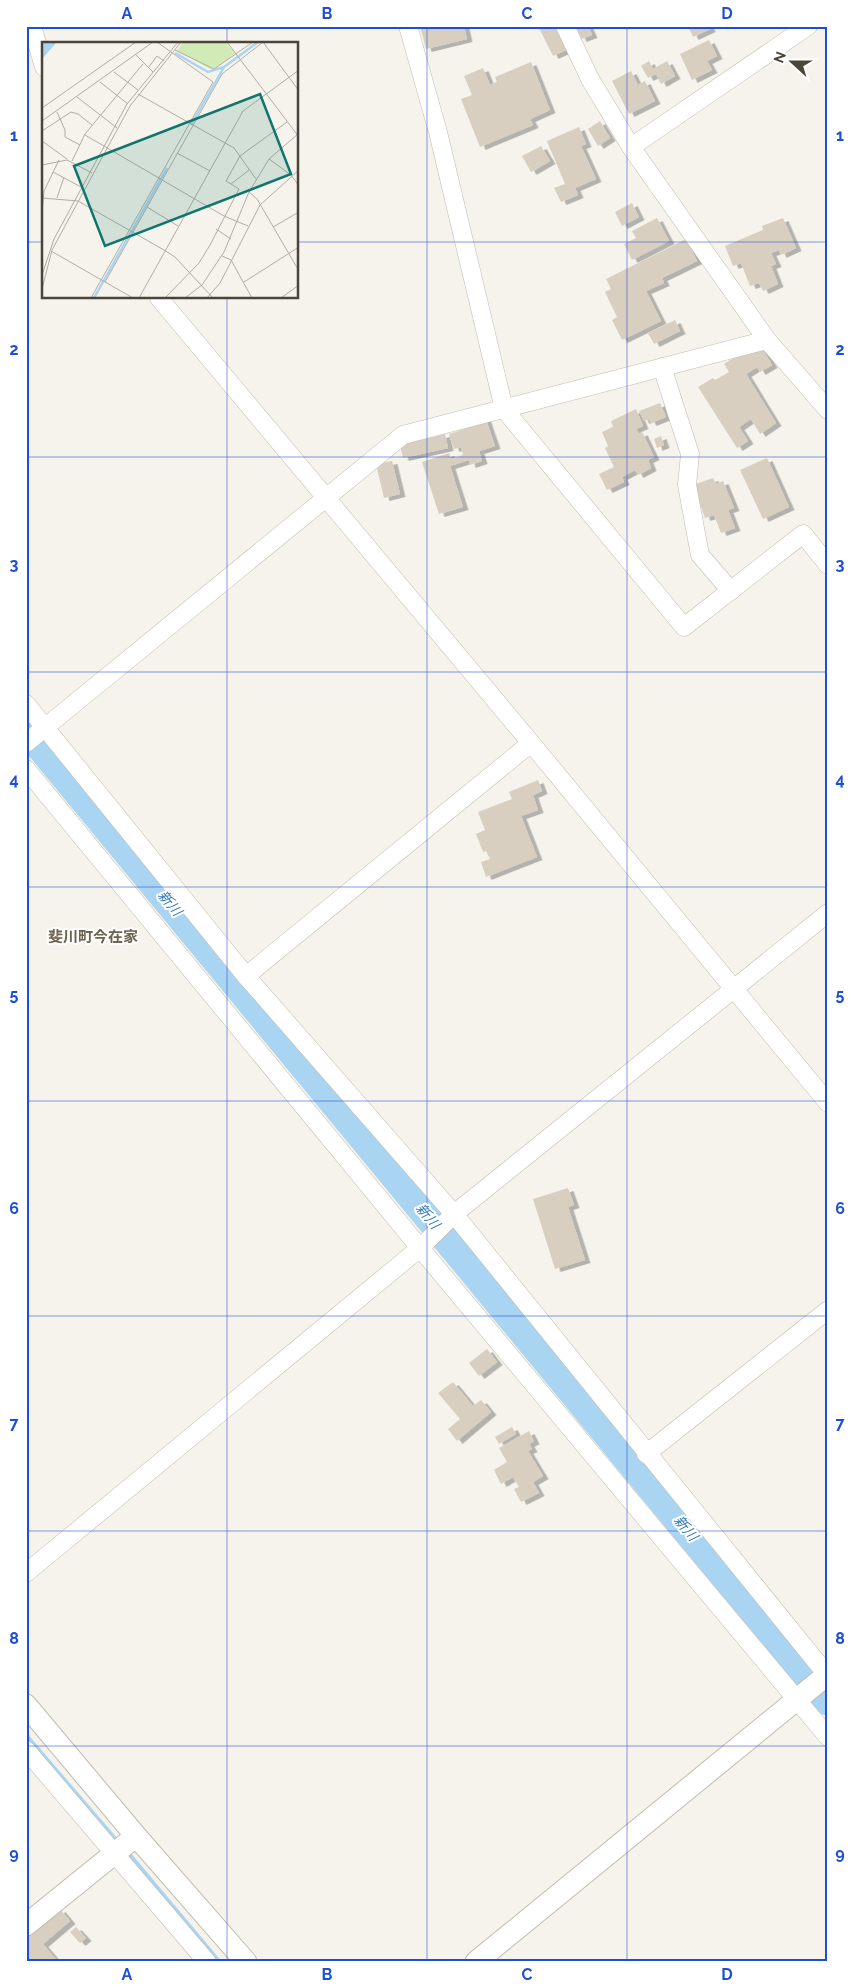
<svg xmlns="http://www.w3.org/2000/svg" width="854" height="1988" font-family="Raleway,'Noto Sans JP',sans-serif">
  <defs>
    <filter id="shadow"><feDropShadow dx="5.5" dy="3" stdDeviation="0" flood-color="#0004"/></filter>
  </defs>
  <rect width="100%" height="100%" fill="#f6f3ec"/>
  <g fill="none" stroke-linecap="round" stroke-linejoin="round">
    <g stroke="#a9d4f2" stroke-width="5">
      <path d="M26,1736L118,1843"/>
      <path d="M126,1851L219,1962"/>
    </g>
    <path stroke="#a9d4f2" stroke-width="31" d="M26,733L31,734L828,1700"/>
  </g>
  <g fill="#d8cfc1" filter="url(#shadow)">
    <path d="M420,26H464L467,39L426,49Z"/>
    <path d="M538,26H555L566,50L553,56Z"/>
    <path d="M576,26H588L592,35L581,39Z"/>
    <path d="M688,26H709L710,29L693,37Z"/>
    <path d="M709,40L717,56L707,61L712,70L692,80L680,54Z"/>
    <path d="M649,61L653,69L667,61L675,76L661,84L656,74L648,78L641,66Z"/>
    <path d="M531,62L550,110L530,119L533,125L480,147L461,99L472,95L464,76L483,68L490,85L497,82L495,77Z"/>
    <path d="M631,71L638,85L645,81L655,101L629,114L612,81Z"/>
    <path d="M600,121L610,138L598,146L588,129Z"/>
    <path d="M579,127L586,144L581,146L596,179L575,188L578,195L561,202L554,188L565,184L547,141Z"/>
    <path d="M541,146L550,161L531,172L522,156Z"/>
    <path d="M632,203L639,217L622,226L615,212Z"/>
    <path d="M657,218L669,241L632,260L624,244L636,238L632,231Z"/>
    <path d="M783,218L796,248L781,255L779,250L771,253L776,264L771,266L778,284L763,291L759,283L750,286L741,263L733,266L725,246L763,230L762,226Z"/>
    <path d="M686,239L697,261L662,278L664,283L646,291L661,321L622,340L612,320L617,317L605,292L611,289L606,279Z"/>
    <path d="M675,320L680,331L654,344L648,333Z"/>
    <path d="M760,345L772,365L760,372L757,367L746,374L776,423L760,434L751,419L739,427L748,441L737,448L698,387L713,378L715,380L729,372L724,364L751,347Z"/>
    <path d="M660,403L666,417L651,423L649,419L644,421L639,411Z"/>
    <path d="M636,409L643,426L636,429L639,434L642,432L654,457L648,460L651,468L638,475L635,470L622,477L624,482L607,490L599,474L614,467L605,448L608,446L602,432L613,427L611,421Z"/>
    <path d="M485,417L495,446L479,451L482,461L470,465L469,460L450,466L463,507L439,514L422,462L449,453L451,459L463,455L461,447L454,449L449,434L467,428L466,423Z"/>
    <path d="M445,434L448,448L403,458L400,445Z"/>
    <path d="M661,436L664,445L657,448L654,439Z"/>
    <path d="M767,458L789,507L763,519L740,470Z"/>
    <path d="M392,461L400,494L384,498L376,464Z"/>
    <path d="M713,478L716,484L723,481L734,508L728,510L735,528L721,533L714,515L705,518L693,485Z"/>
    <path d="M538,780L542,791L533,795L538,810L521,816L537,857L486,877L481,862L490,859L486,851L483,852L476,834L485,830L478,812L512,799L509,792Z"/>
    <path d="M568,1188L574,1205L568,1207L585,1260L555,1269L533,1199Z"/>
    <path d="M487,1349L497,1362L479,1376L469,1363Z"/>
    <path d="M453,1382L473,1406L481,1400L491,1412L457,1441L448,1429L460,1419L438,1393Z"/>
    <path d="M512,1427L516,1434L499,1444L495,1437Z"/>
    <path d="M529,1431L534,1441L529,1444L532,1449L528,1451L543,1476L533,1482L539,1493L521,1502L514,1489L519,1487L513,1477L501,1484L494,1470L507,1462L499,1448Z"/>
    <path d="M60,1909L70,1921L43,1944L58,1962H26V1937Z"/>
    <path d="M76,1927L86,1938L80,1943L70,1932Z"/>
  </g>
  <g fill="none" stroke-linecap="round" stroke-linejoin="round">
    <g stroke="#c2bbae" stroke-width="19">
      <g id="minor">
        <path d="M32,26L44,67"/>
        <path d="M408,26L438,132L504,409L684,627L803,534L828,565"/>
        <path d="M565,26L590,79L631,147L767,340L828,410"/>
        <path d="M631,147L808,26"/>
        <path d="M159,298L531,743L828,1103"/>
        <path d="M662,367L690,454L687,485L700,555L731,591"/>
        <path d="M26,704L246,976L454,1214L828,1676"/>
        <path d="M26,743L403,435L767,340"/>
        <path d="M26,769L420,1248L828,1737"/>
        <path d="M246,976L531,743"/>
        <path d="M646,1454L828,1310"/>
        <path d="M26,1573L420,1248L454,1214L828,913"/>
        <path d="M26,1750L207,1962"/>
      </g>
    </g>
    <g stroke="#c2bbae" stroke-width="23">
      <g id="tertiary">
        <path d="M26,1705L136,1836L246,1962"/>
        <path d="M26,1925L136,1836"/>
        <path d="M476,1962L828,1674"/>
      </g>
    </g>
    <use href="#minor" stroke="#fff" stroke-width="18"/>
    <use href="#tertiary" stroke="#fff" stroke-width="21"/>
  </g>
  <path fill="none" stroke="#1d4ed8" stroke-width="1" stroke-opacity="0.55" d="M227,26V44M427,26V1962M627,26V1962M26,242H44M298,242H828M227,298V1962M26,457H828M26,672H828M26,887H828M26,1101H828M26,1316H828M26,1531H828M26,1746H828"/>
  <g text-anchor="middle" stroke-width="4" stroke-linejoin="round" paint-order="stroke">
    <g font-size="14" font-style="italic" fill="#2e7ab2" stroke="#fff">
      <text transform="translate(170 903) rotate(50)" y="5">新川</text>
      <text transform="translate(428 1216) rotate(50)" y="5">新川</text>
      <text transform="translate(686 1528) rotate(50)" y="5">新川</text>
    </g>
    <g font-size="15" font-weight="bold" fill="#6e6250" stroke="#fff">
      <text x="93" y="942">斐川町今在家</text>
    </g>
  </g>
  <g transform="translate(42 42)">
    <rect width="256" height="256" fill="#f6f3ec"/>
    <path d="M141,0H183L193,11L177,24L168,27L135,9Z" fill="#d2eab5"/>
    <path d="M0,0H15L0,17Z" fill="#a9d4f2"/>
    <path fill="none" stroke="#a9d4f2" stroke-width="2.5" d="M133,11L166,30L182,25M149,83L182,25L216,0M52,256L125,126"/>
    <path fill="none" stroke="#b2ada4" stroke-width="1" d="M185,0L257,95M221,0L257,49M133,8L172,27L211,0M94,13L111,30M106,26L115,14L122,19M72,30L96,48M58,40L86,62M96,52L192,106L214,137M35,55L75,86M0,66L94,0M15,70L23,88V95L38,103M0,79L111,0M0,89L29,70L36,72L50,83M43,93L182,174L206,184M0,99L25,117M135,111L168,129M227,117L249,133L257,144M30,119L43,92L101,22M0,123L25,118L50,131M11,130L41,146M189,142L207,128M207,150L215,157L257,229M0,156L36,159L122,208L133,215L171,256M15,156L22,135M105,165L136,184M0,170L2,149L17,118M231,185L257,170M174,187L189,197M9,209L91,256M180,214L189,218L210,256M0,233L12,197L85,62L136,0M63,240L180,32L221,0M202,240L257,205M0,247L10,208L88,64L139,0M49,256L171,40L115,0M97,256L201,69L257,28M123,256L157,221L168,203L197,147L184,139L198,114L245,80M143,256L160,243L182,210L207,150L227,117L257,91M165,256L178,241L218,163L257,128M239,256L257,243"/>
    <path fill="#0f766e" fill-opacity="0.15" stroke="#0f766e" stroke-width="2.5" d="M218,52L249,132L63,204L32,124Z"/>
    <rect width="256" height="256" fill="none" stroke="#4b4439" stroke-width="2.5"/>
  </g>
  <rect width="854" height="1988" fill="none" stroke="#ffffff" stroke-width="55"/>
  <g transform="translate(792 62) rotate(291)" stroke="#ffffff" stroke-width="4" paint-order="stroke">
  <path d="M0-4L9 19L0 12L-9 19Z" fill="#4b4439"/>
  <text y="-8" font-size="14" font-weight="bold" text-anchor="middle" fill="#4b4439">N</text>
  </g>
  <rect x="28" y="28" width="798" height="1932" fill="none" stroke="#1d4ed8" stroke-width="2"/>
  <g font-size="16" text-anchor="middle" font-weight="bold" fill="#1d4ed8">
    <text x="127" y="19">A</text>
    <text x="327" y="19">B</text>
    <text x="527" y="19">C</text>
    <text x="727" y="19">D</text>
    <text x="14" y="141">1</text>
    <text x="840" y="141">1</text>
    <text x="14" y="355">2</text>
    <text x="840" y="355">2</text>
    <text x="14" y="570">3</text>
    <text x="840" y="570">3</text>
    <text x="14" y="785">4</text>
    <text x="840" y="785">4</text>
    <text x="14" y="1000">5</text>
    <text x="840" y="1000">5</text>
    <text x="14" y="1214">6</text>
    <text x="840" y="1214">6</text>
    <text x="14" y="1429">7</text>
    <text x="840" y="1429">7</text>
    <text x="14" y="1644">8</text>
    <text x="840" y="1644">8</text>
    <text x="14" y="1859">9</text>
    <text x="840" y="1859">9</text>
    <text x="127" y="1980">A</text>
    <text x="327" y="1980">B</text>
    <text x="527" y="1980">C</text>
    <text x="727" y="1980">D</text>
  </g>
</svg>
